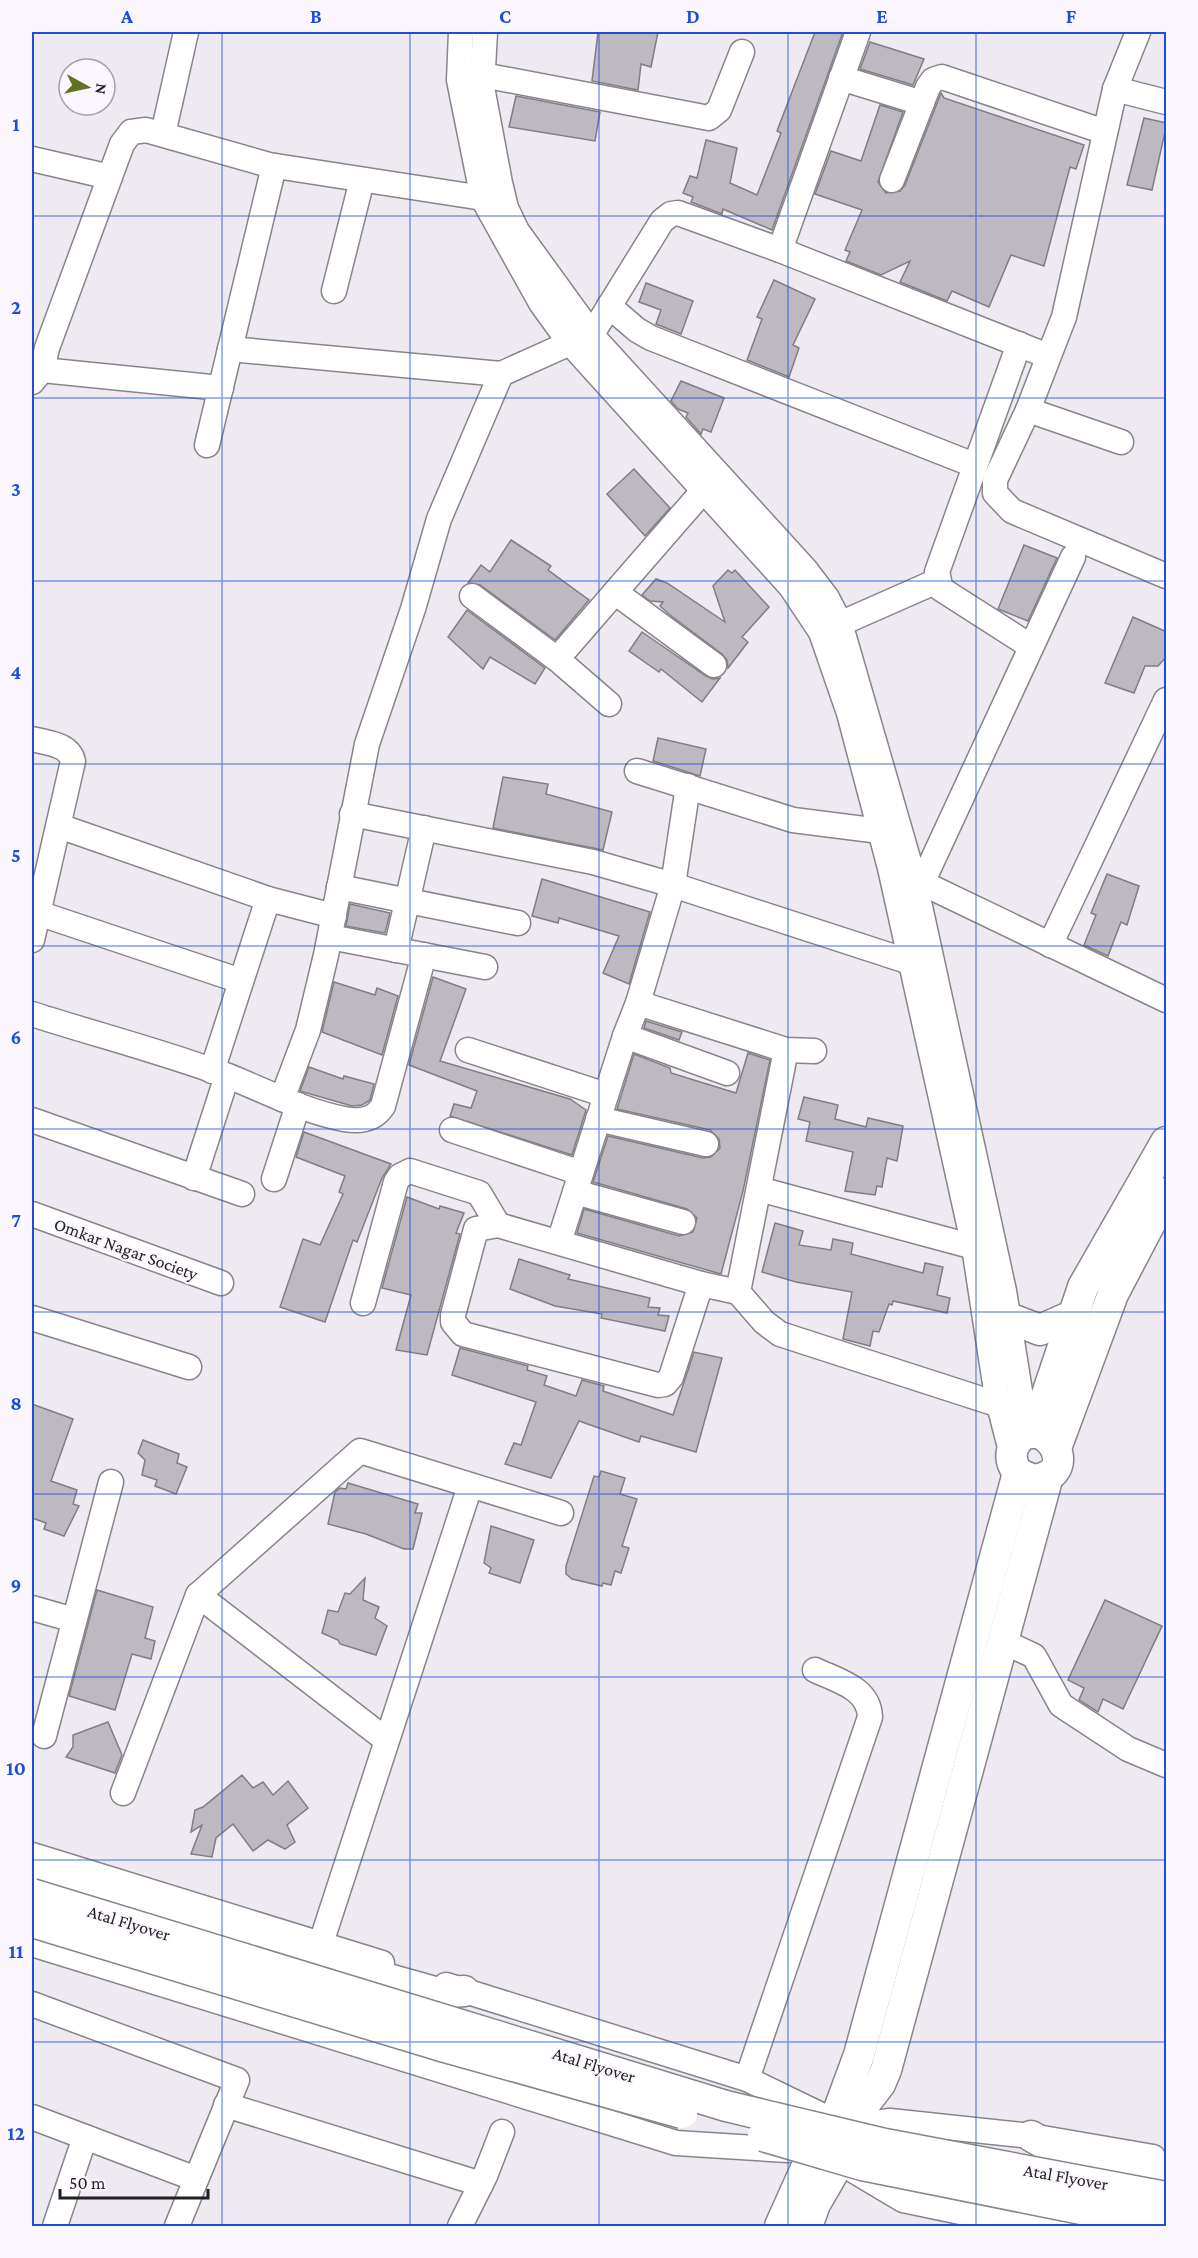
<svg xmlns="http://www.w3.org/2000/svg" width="1198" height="2258" font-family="'Crimson Pro',serif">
  <rect width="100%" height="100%" fill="#efe9f2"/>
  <g fill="#beb8c0" stroke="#827d85" stroke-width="1.5">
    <path d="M598,32H658L651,67L641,64L638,90L592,81Z"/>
    <path d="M815,32H843L772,230L723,209L722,214L691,202L693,197L683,193L690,176L697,178L706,140L737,148L730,183L757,195L781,133L777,131Z"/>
    <path d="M870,42L924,59L913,85L860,69Z"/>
    <path d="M941,93L944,98L1084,145L1076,169L1070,167L1044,266L1011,255L989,307L952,291L947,301L900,282L910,261L881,275L846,261L850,252L845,250L862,210L815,194L831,151L861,161L880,105L903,112L878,182L886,193L900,191L905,185Z"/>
    <path d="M516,96L600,112L595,141L509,127Z"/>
    <path d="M1144,118L1167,123L1152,190L1127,185Z"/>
    <path d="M774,280L815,299L793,345L799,348L789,377L747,360L762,319L757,317Z"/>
    <path d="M646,283L693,301L681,334L656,324L661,310L639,302Z"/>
    <path d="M681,381L724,398L711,432L703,429L701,434L686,417L688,413L678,409L671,401Z"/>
    <path d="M634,469L670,508L645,536L607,494Z"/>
    <path d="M511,540L551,566L548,570L589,600L555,640L480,585L468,583L481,565L490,572Z"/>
    <path d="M1024,545L1057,558L1028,621L998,609Z"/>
    <path d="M728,570L732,573L735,570L769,607L742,637L748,642L728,668L727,660L722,654L670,615L660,606L663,602L650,601L642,595L656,579L667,583L725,622L713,586Z"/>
    <path d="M467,610L545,668L535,684L490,657L483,669L448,637Z"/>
    <path d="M1133,617L1167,632V656L1158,666H1145L1134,693L1105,683Z"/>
    <path d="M642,632L706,676L713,679L720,678L702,702L661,669L659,672L629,651Z"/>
    <path d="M658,738L706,749L700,776L653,761Z"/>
    <path d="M503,777L548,784L546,794L612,812L603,850L493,828Z"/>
    <path d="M1107,874L1139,886L1127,925L1121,922L1108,956L1084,945L1096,915L1091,913Z"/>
    <path d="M542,879L650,912L629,984L603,973L619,936L559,918L558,923L532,916Z"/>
    <path d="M350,904L390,913L385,933L346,926Z"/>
    <path d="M433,977L466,989L440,1061L570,1099L586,1110L572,1155L450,1116L454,1104L471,1108L477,1091L409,1065Z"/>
    <path d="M334,982L375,995L377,988L398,996L382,1055L322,1032Z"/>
    <path d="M646,1021L682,1032L679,1040L644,1028Z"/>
    <path d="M748,1053L770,1060L743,1191L721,1274L577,1233L584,1209L679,1236L693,1232L697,1218L687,1209L593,1182L608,1136L703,1158L711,1157L720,1148L719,1139L710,1130L617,1109L634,1054L670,1068L671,1073L736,1093Z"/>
    <path d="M309,1067L343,1079L344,1076L374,1084L370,1100L362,1105L352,1106L300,1091Z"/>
    <path d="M804,1097L838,1105L835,1119L866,1127L868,1118L903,1126L897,1161L887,1158L882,1187L877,1186L875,1195L845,1191L853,1152L806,1141L810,1122L798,1119Z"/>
    <path d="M304,1132L391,1164L382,1178L357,1242L353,1240L325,1322L280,1307L303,1239L320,1245L343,1194L339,1192L345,1176L296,1157Z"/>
    <path d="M407,1197L439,1209L440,1206L464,1213L456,1233L460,1234L427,1355L396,1350L411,1295L382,1288Z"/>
    <path d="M775,1223L803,1231L799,1245L831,1250L833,1239L853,1243L851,1254L923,1273L925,1263L943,1267L937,1295L950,1298L947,1313L893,1301L892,1305L889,1304L879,1332L873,1331L870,1346L843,1339L852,1292L796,1282L762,1272Z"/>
    <path d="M519,1259L570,1275L568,1279L650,1298L648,1307L660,1308L658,1315L669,1316L665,1331L601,1318L602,1314L555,1306L510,1289Z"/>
    <path d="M460,1348L528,1366L527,1370L547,1376L544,1385L576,1396L582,1380L604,1386L603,1391L673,1415L694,1352L722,1358L696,1452L641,1436L639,1442L579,1421L551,1478L505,1464L514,1443L521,1445L536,1402L452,1375Z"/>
    <path d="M32,1404L73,1419L51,1481L77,1490L73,1504L79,1506L64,1536L44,1529L46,1523L32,1518Z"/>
    <path d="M143,1440L179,1454L177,1463L187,1467L176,1494L155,1486L157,1480L142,1475L145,1460L138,1453Z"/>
    <path d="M601,1471L625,1478L620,1494L637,1499L622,1546L629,1548L621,1573L615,1571L611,1585L603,1583L602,1586L572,1579L566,1574V1566L594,1476L599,1477Z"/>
    <path d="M348,1483L418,1504L415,1513H422L413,1549H404L366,1534L328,1524L335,1492L340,1488L346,1489Z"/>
    <path d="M491,1526L534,1540L520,1583L489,1573L491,1568L484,1563Z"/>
    <path d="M365,1578L363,1600L379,1607L375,1618L387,1626L376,1655L340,1644L338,1640L322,1633L328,1610L338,1612L345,1593L350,1594Z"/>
    <path d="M97,1590L153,1607L145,1638L155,1641L151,1659L132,1654L115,1710L69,1696Z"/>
    <path d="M1105,1600L1162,1626L1123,1709L1103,1699L1098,1712L1079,1700L1084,1688L1068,1680Z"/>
    <path d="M108,1722L122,1755L115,1773L66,1757L73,1747V1735Z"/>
    <path d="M242,1775L253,1788L263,1782L273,1795L288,1781L308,1808L287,1825L295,1842L285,1849L268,1840L253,1851L233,1824L216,1838L212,1857L191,1854L202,1825L191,1832L195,1810L203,1807Z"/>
  </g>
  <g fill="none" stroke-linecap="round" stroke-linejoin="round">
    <g stroke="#89848c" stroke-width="27">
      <g id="minor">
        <path d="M461,32L459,80L483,199L541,303L570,343L791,587L821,632L849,713L890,868L974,1247L997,1397L1012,1455"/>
        <path d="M485,32L482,87L500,183L506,208L517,231L596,340L805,569L827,598L840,623L914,879L1004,1291L1027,1435"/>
        <path d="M1138,32L1115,89L1064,317L1028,410L995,480V493L1012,511L1166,576"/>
        <path d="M467,72L709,118L719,110L742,52"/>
        <path d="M841,78L922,103"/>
        <path d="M1115,89L1166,102"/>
        <path d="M163,134L186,32"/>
        <path d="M32,159L110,177"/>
        <path d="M892,180L928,87L933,80L942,77L1105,132"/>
        <path d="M780,250L858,32"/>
        <path d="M334,291L362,180"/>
        <path d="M609,306L637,330L651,338L974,465"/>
        <path d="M592,334L662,221L671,214L678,213L780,250L1048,356"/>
        <path d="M1019,344L937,572L941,589L1030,646"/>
        <path d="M230,349L501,374"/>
        <path d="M42,370L221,388"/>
        <path d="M32,382L42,370L47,348L122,144L131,132L146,130L269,165L496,200"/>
        <path d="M1028,410L1121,442"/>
        <path d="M207,445L274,166"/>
        <path d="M616,593L714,665"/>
        <path d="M472,596L557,659L609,704"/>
        <path d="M826,630L937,581"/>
        <path d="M557,659L703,491"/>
        <path d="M32,739C47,743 69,744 73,761L32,940"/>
        <path d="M637,771L793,820L880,831"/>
        <path d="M688,786L673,885L638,1003L786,1050L814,1051"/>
        <path d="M352,814L593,862L673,885L913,963"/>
        <path d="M59,826L268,899L334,916"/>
        <path d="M914,879L1166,1000"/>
        <path d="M922,883L1073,557"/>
        <path d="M339,887L518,923"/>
        <path d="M38,913L241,981"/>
        <path d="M330,937L485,967"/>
        <path d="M1050,945L1166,700"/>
        <path d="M396,950L424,828"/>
        <path d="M32,1014C97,1035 164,1052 228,1076C266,1091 303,1111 344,1119C361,1122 374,1120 383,1106L424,955"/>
        <path d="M625,1036L727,1073"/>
        <path d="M468,1050L606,1095"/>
        <path d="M212,1071L268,899"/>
        <path d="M282,1099L308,1030L326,955L367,744L413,609L439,519L501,374L570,343"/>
        <path d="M598,1119L706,1144"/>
        <path d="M32,1120L242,1194"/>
        <path d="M452,1130L581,1173"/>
        <path d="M194,1178L227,1076"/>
        <path d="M274,1179L298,1105"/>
        <path d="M759,1189L974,1247"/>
        <path d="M575,1192L683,1222"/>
        <path d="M32,1214L221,1283"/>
        <path d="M498,1225L701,1284L671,1377L665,1384L658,1385L463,1334L453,1322V1315L476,1229Z"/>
        <path d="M559,1242L625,1036L638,1003"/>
        <path d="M701,1284L738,1292L786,1050"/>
        <path d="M738,1292L764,1322L780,1334L1012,1409"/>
        <path d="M363,1303L396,1182L400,1176L410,1171L479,1193L498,1225"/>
        <path d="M32,1318L189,1367"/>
        <path d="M198,1595L385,1739"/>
        <path d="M32,1608L74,1620"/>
        <path d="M1004,1642L1034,1656L1061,1705L1128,1749L1166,1765"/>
        <path d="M44,1736L111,1482"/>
        <path d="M123,1793L198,1595L360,1451L561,1513"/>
        <path d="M32,1855L382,1963"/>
        <path d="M321,1943L470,1486"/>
        <path d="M32,1944L676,2143L788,2150"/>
        <path d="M446,1985L747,2079L821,2115"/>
        <path d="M32,2004L237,2080L177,2226"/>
        <path d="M747,2079L870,1717C869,1688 838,1681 815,1670"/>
        <path d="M226,2105L481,2184"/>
        <path d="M32,2117L196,2179"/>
        <path d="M858,2125L890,2121L1031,2136L1153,2157"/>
        <path d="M846,2166L903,2200L1027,2226"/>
        <path d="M55,2226L85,2137"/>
        <path d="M460,2226L485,2176L502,2132"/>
      </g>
    </g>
    <g stroke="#89848c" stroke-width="33">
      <g id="major">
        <path d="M1009,1318L1040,1330L1074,1315"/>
        <path d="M1034,1433L1083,1287L1166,1142"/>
        <path d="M1056,1448L1113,1294L1166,1193"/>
        <path d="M32,1874L267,1945L438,1993L464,1991"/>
        <path d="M838,2112L859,2055L1018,1473C1012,1465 1009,1456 1014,1446C1037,1403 1089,1474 1033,1480L1018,1473"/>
        <path d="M853,2119L880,2084L886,2070L1048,1476"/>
        <path d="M1031,2136L1062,2154L1166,2174"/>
        <path d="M1020,2225L1071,2226"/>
        <path d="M780,2226L812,2155"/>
        <path d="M807,2226L815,2204L837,2166"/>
      </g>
    </g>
    <use href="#minor" stroke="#fff" stroke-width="24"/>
    <use href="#major" stroke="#fff" stroke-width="30"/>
    <g stroke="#89848c" stroke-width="33" stroke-linecap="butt">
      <g id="major-bridge">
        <path d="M32,1894L726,2106L885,2144L1166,2197"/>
        <path d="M32,1922L438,2045L682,2113"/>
        <path d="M763,2136L862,2165L1166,2226"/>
      </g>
    </g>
    <use href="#major-bridge" stroke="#fff" stroke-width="30"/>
  </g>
  <path fill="none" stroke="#1d4ed8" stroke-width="1.5" stroke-opacity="0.55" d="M222,32V2226M410,32V2226M599,32V2226M788,32V2226M976,32V2226M32,216H1166M32,398H1166M32,581H1166M32,764H1166M32,946H1166M32,1129H1166M32,1312H1166M32,1494H1166M32,1677H1166M32,1860H1166M32,2042H1166"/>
  <g text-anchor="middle" stroke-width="4.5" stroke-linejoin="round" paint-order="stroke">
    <g font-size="18" fill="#211f22" stroke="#fcf7fe">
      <text transform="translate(126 1249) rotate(20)" y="6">Omkar Nagar Society</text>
      <text transform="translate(129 1923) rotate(17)" y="6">Atal Flyover</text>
      <text transform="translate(594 2065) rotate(17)" y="6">Atal Flyover</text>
      <text transform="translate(1066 2177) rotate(10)" y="6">Atal Flyover</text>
    </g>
  </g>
  <rect width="1198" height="2258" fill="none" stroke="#fcf7fe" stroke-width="66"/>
  <g transform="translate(87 87) rotate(98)"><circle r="28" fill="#fcf7fe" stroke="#a4a1a6" stroke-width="1.5"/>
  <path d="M0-4.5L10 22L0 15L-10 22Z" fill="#617321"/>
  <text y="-9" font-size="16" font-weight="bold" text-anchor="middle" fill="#211f22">N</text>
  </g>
  <path d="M60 2189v9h148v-9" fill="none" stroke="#211f22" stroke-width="3"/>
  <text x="69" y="2189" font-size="18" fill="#211f22" stroke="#fcf7fe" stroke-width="4.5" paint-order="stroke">50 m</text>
  <rect x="33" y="33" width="1132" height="2192" fill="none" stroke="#1d4ed8" stroke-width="2"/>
  <g font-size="20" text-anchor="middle" font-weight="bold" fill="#1d4ed8">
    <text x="127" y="23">A</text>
    <text x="316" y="23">B</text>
    <text x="505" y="23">C</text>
    <text x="693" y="23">D</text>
    <text x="882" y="23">E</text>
    <text x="1071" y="23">F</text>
    <text x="16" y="131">1</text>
    <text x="16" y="314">2</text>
    <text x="16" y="496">3</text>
    <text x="16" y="679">4</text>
    <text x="16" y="862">5</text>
    <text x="16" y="1044">6</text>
    <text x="16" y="1227">7</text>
    <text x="16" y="1410">8</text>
    <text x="16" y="1592">9</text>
    <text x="16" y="1775">10</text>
    <text x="16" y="1958">11</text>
    <text x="16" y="2140">12</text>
  </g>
</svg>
